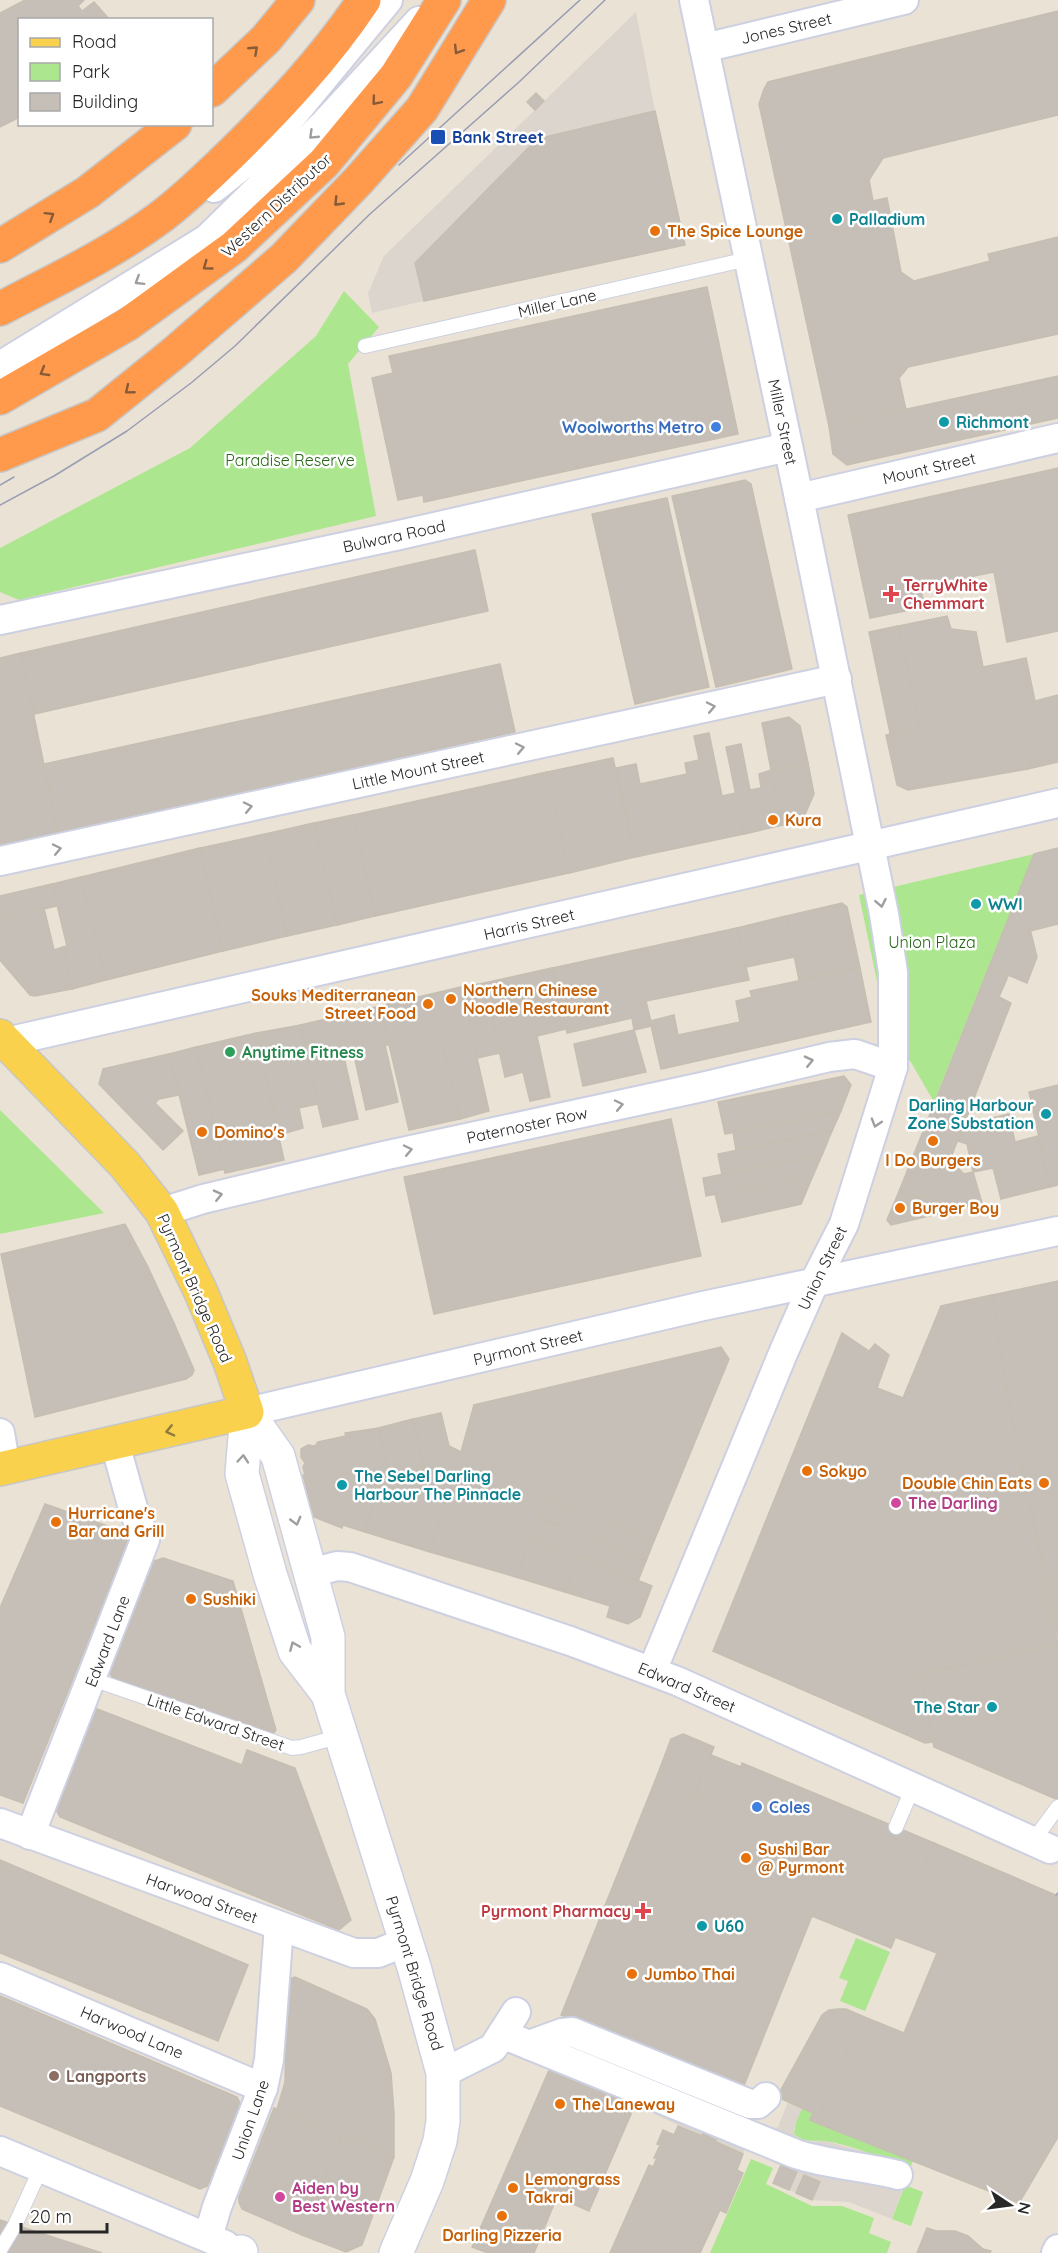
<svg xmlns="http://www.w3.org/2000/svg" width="1058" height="2253" font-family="Quicksand,sans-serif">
  <rect width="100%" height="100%" fill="#ebe2d6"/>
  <g fill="#ace68e">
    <path d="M344,291L379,327L348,364L376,516L19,600L0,592V548L190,448L316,336Z"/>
    <path d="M1034,854L934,1102L912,1064L887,1029L859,895Z"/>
    <path d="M0,1110L104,1213L0,1234Z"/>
    <path d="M856,1938L890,1952L865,2011L840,2001L848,1981L839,1978Z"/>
    <path d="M802,2108L813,2113L810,2120L913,2161L909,2171C883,2159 854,2145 825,2141C812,2140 804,2143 794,2134L796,2121Z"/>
    <path d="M751,2159L773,2168L766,2184L812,2206H842L874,2218L869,2233L891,2242L887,2253H710Z"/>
    <path d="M905,2185L923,2192L911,2226L892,2219Z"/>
  </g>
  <g fill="#dbd5cd">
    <path d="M636,12L655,111L537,139L415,263L424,301L372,313L368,293L384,256Z"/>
    <path d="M644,2082L770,2129L778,2127L788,2102L802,2108L794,2128V2134L799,2139L807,2142L825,2141L862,2151L909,2171L892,2219L849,2202L812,2200L820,2183L796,2193L789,2190L796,2172L745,2149L743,2154L716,2142V2140L704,2134L702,2136L635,2105Z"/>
  </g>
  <g fill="#c5bfb7" stroke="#c6beb1" stroke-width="1.5">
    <path d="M25,0H84L78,6L82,11L94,2L110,20H20V117L0,127V13Z"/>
    <path d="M1058,11V115L883,158L869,180L873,201L887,198L901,272L914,281L990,261L988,254L1058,237V334L908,367L899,378L906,410L829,426L759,104L764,89L768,82Z"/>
    <path d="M536,93L544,101L535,110L527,102Z"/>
    <path d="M655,111L685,245L424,301L415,263L537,139Z"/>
    <path d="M707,287L738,434L424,502L423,495L398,500L372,378L393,373L389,356Z"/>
    <path d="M1058,376V418L847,465L833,454L829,426Z"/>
    <path d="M1058,468V631L1007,642L994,572L920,587L925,607L870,618L848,515Z"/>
    <path d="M745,480L751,484L792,669L716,687L672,496Z"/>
    <path d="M667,498L709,687L635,704L592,514Z"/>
    <path d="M475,550L488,611L34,714L21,653Z"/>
    <path d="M947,616L951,629L976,632L983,667L1026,658L1035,701L1058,695V707L1028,769L908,790L897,785L886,735L920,727L898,626Z"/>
    <path d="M898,626L920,727L890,733L869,632Z"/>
    <path d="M21,653L58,833L0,846V658Z"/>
    <path d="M500,664L515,732L58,833L44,764Z"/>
    <path d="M1058,707V762L1028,769Z"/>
    <path d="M789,717L800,726L808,763L771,770L762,723Z"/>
    <path d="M709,733L722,796L736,793L744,834L635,857L616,768L636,764L640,784L687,774L685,763L699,760L694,736Z"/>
    <path d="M741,744L750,790L761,788L759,774L771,770L783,825L744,834L726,747Z"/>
    <path d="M613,758L635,857L569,873L547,772Z"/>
    <path d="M808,763L814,794L802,821L783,825L771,770Z"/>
    <path d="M547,772L569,873L375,916L353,815Z"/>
    <path d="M353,815L375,916L337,925L314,823Z"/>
    <path d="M314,823L337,925L287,936L265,834Z"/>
    <path d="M265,834L287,936L223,951L200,848Z"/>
    <path d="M200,848L223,951L106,980L81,877Z"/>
    <path d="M1058,848V924L1030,931L1020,889L1034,854Z"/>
    <path d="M81,877L106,980L72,989L63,947L67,946L52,884Z"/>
    <path d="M52,884L57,906L0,919V896Z"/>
    <path d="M1020,889L1037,957L1027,983L989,967Z"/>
    <path d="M842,903L847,907L860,968L799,980L786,916Z"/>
    <path d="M44,908L54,950L63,947L72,989L35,996L30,995L0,960V919Z"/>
    <path d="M786,916L795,957L746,967L737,928Z"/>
    <path d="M737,928L749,980L646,1001L652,1026L634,1030L632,1018L567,1033L552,968Z"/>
    <path d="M989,967L1008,976L999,997L1011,1003L950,1160L964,1174L973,1172L982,1203L938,1214L935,1195L918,1198L900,1189Z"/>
    <path d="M552,968L566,1029L537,1036L550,1097L530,1101L523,1072L505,1077L484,983Z"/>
    <path d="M860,968L871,1022L661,1069L650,1021L674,1015L678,1035L740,1022L736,1001L752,997L750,991Z"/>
    <path d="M484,983L500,1053L477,1058L461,987Z"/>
    <path d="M461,987L489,1111L460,1119L431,994Z"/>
    <path d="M431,994L460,1119L409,1130L380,1006Z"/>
    <path d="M380,1006L389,1045H385L398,1102L366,1110L354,1055L348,1056L339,1016Z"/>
    <path d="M339,1016L348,1056L344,1057L358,1119L323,1127L300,1025Z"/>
    <path d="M300,1025L318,1104L299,1108L303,1128L279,1135L256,1033Z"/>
    <path d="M634,1030L646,1072L583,1086L574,1044Z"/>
    <path d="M256,1033L284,1160L225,1173L196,1047Z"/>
    <path d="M196,1047L225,1169L199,1175L169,1054Z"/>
    <path d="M169,1054L179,1095L159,1099L155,1103L183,1131L163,1150L99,1084L103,1069Z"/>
    <path d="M844,1076L851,1085L841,1111L725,1134L718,1102Z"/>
    <path d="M1058,1085V1185L1050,1187L1029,1092Z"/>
    <path d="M841,1111L832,1131L736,1150L733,1132Z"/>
    <path d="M1009,1114L1015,1142L1038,1136L1050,1187L1001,1199L993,1168L973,1172L967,1144L958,1141L967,1118L975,1122Z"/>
    <path d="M671,1119L701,1256L434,1314L404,1177Z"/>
    <path d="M832,1131L822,1155L722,1175L718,1154Z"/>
    <path d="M822,1155L812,1178L706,1196L703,1178Z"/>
    <path d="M812,1178L801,1204L722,1222L715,1194Z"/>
    <path d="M900,1189L918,1198L935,1195L938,1214L891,1225L887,1220Z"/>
    <path d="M125,1224L147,1265L174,1323L194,1370L192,1375L186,1379L35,1417L1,1254Z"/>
    <path d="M1058,1281V1637L1007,1393L992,1295Z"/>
    <path d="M992,1295L1007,1393L1058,1644L951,1668L920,1673L933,1742L925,1743L713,1651L842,1333L869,1351L875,1344L889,1355L877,1388L903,1398L941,1306Z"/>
    <path d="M721,1347L729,1359L654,1541L548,1498L516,1577L430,1552L447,1494L429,1489L413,1419L441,1413L449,1446L461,1452L474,1405Z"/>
    <path d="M413,1419L424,1468L390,1477L378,1428Z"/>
    <path d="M378,1428L390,1477L381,1478L365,1532L343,1525L342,1528L314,1517L303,1475H305L303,1467L305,1463L301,1457V1449L308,1445L315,1446L318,1442L346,1436L345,1433Z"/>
    <path d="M424,1468L429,1489L447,1494L430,1552L365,1532L381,1478Z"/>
    <path d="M548,1498L654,1541L646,1561L540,1518Z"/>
    <path d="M45,1504L131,1534L23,1803L0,1795V1608Z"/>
    <path d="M540,1518L646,1561L638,1581L532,1537Z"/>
    <path d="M532,1537L579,1557L565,1592L516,1577Z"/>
    <path d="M579,1557L652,1586L640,1617L628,1624L607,1617L610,1606L565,1592Z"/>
    <path d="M163,1558L233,1581L276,1730L271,1736L113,1678L108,1671L151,1562Z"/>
    <path d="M1058,1644V1800L934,1747L920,1673L951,1668Z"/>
    <path d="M92,1707L242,1765L247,1750L295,1768L351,1920L339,1930L60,1817L54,1806Z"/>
    <path d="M683,1734L714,1747L694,1797L655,1781L671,1739Z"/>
    <path d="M711,1755L741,1767L742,1763L934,1843L891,1948L812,1916L743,2088L561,2015L655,1781L694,1797Z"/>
    <path d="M934,1843L1058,1896V2137L1019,2203L817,2123L862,2016L904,2033L937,1953L895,1937Z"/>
    <path d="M0,1860L248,1965L218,2041L0,1953Z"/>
    <path d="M295,1977L367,2009L375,2019L391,2073L394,2113V2157L277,2109L285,2082L287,1984L289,1979Z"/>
    <path d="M0,1996L237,2097L241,2105L210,2185L200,2189L0,2106Z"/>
    <path d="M838,2009H846L862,2016L817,2123L810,2120L813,2113L777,2097L822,2015L829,2010Z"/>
    <path d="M550,2068L635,2105L589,2211L504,2174Z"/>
    <path d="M274,2108L342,2135L302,2235L242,2209L239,2202V2197Z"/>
    <path d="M678,2126L702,2136L703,2133L716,2140V2142L743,2154L737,2170L743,2173L726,2213L720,2210L700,2253H610L649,2165L653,2167L657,2158H654L660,2145L657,2144L663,2130L674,2135Z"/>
    <path d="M342,2135L394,2157L362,2245L346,2252L302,2235Z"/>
    <path d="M781,2165L797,2172L789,2190L773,2183Z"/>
    <path d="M504,2174L557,2197L534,2253H488L472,2247Z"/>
    <path d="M804,2175L820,2182L812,2200L796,2193Z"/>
    <path d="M0,2220L102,2253H0Z"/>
    <path d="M927,2228L936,2231H955L968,2236L983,2249L991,2251L990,2253H917Z"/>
  </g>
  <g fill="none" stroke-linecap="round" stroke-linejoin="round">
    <g stroke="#ccd0e1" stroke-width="16">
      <g id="lane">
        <path d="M365,346L748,259"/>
        <path d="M92,1679L292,1748L301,1747L341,1736"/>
        <path d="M896,1827L913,1787"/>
        <path d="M1033,1841L1058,1807"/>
        <path d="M0,2250L15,2225L41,2168"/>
      </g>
    </g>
    <g stroke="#ccd0e1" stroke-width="32">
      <g id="street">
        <path d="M704,48L904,0"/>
        <path d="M214,188L269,144L388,0"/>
        <path d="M0,366L207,239L324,124L419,21"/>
        <path d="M799,498L1058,438"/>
        <path d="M0,620L395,536L788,447"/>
        <path d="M0,861L837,679"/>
        <path d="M6,1042L1058,803"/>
        <path d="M162,1212L203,1199L383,1156L702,1087L829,1057L855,1054L893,1067"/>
        <path d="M247,1412L703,1306L1058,1231"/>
        <path d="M0,1433L6,1468"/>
        <path d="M311,1573L337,1566L350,1567L570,1641L677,1681L1050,1849"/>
        <path d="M652,1671L784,1351L814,1283L844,1224L893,1067V972L884,914L799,498L694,0"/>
        <path d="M0,1823L354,1953H378L406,1942"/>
        <path d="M30,1835L145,1540L133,1508L115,1444"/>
        <path d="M0,1977L263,2088"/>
        <path d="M502,2034L796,2154C829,2165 864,2166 898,2175"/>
        <path d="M529,2045L562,2033L572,2032L750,2104H758L766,2097"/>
        <path d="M443,2073L493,2048L516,2012"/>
        <path d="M0,2151L225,2245"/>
        <path d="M208,2237L217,2207L263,2088L269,2060L279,1926"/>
        <path d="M1056,2253L1058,2249"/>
      </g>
    </g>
    <g stroke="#ccd0e1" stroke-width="36">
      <g id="secondary">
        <path d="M247,1412L278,1456L328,1637V1694L414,1967L443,2073V2121L440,2141L427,2181L396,2253"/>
        <path d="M247,1412L242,1474L270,1574L295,1651L328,1694"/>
        <path d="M241,2252V2253"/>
      </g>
    </g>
    <g stroke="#c7c7c7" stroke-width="36">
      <path id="primary" d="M0,1036L125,1165L162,1212L200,1290L230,1362L247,1412L0,1469"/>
    </g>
    <g stroke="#c7c7c7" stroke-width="36">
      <g id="highway">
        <path d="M212,90L266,39L298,0"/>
        <path d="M0,246L88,192L175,124"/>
        <path d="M0,309C53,281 109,255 158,219C184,200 207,177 230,155C279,107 326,57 364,0"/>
        <path d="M0,398L128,324L234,247L324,163L396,76L444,0"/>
        <path d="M0,455L97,415L174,353L284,258L359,180L422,109L489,0"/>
      </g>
    </g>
    <use href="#lane" stroke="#fff" stroke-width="14"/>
    <use href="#street" stroke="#fff" stroke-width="28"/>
    <use href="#secondary" stroke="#fff" stroke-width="33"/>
    <use href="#primary" stroke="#f9d14d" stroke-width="33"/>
    <use href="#highway" stroke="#ff9a4d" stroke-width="33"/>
    <g stroke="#999db3" stroke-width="1.5">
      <path d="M399,165L580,0"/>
      <path d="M0,485L14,477"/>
      <path d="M0,505L54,476L127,431L191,383L235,346L370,214L518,83L605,0"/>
      <path d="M1056,1895L1058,1893"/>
    </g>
  </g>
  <defs><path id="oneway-chevron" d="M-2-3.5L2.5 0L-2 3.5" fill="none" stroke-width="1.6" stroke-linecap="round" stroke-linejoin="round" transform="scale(1.5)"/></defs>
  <g stroke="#885b38">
    <use href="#oneway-chevron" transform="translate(254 50) rotate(-43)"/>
    <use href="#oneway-chevron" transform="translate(458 50) rotate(122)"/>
    <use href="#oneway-chevron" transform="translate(376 101) rotate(130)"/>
    <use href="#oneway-chevron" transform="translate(338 202) rotate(134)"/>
    <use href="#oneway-chevron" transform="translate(50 216) rotate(-32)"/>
    <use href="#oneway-chevron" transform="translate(207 266) rotate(144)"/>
    <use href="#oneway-chevron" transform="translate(44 372) rotate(150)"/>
    <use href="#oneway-chevron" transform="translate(129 390) rotate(141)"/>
  </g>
  <g stroke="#9e9e9e">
    <use href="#oneway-chevron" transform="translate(313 135) rotate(136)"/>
    <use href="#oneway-chevron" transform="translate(139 281) rotate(148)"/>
    <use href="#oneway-chevron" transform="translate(711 707) rotate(-12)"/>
    <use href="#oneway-chevron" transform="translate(520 748) rotate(-12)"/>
    <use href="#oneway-chevron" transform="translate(248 807) rotate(-12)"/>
    <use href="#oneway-chevron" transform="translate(57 849) rotate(-12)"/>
    <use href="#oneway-chevron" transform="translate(881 903) rotate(79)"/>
    <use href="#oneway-chevron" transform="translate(809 1061) rotate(-13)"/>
    <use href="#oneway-chevron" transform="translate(619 1105) rotate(-12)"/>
    <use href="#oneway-chevron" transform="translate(876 1123) rotate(107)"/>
    <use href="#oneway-chevron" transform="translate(408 1150) rotate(-12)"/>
    <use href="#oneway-chevron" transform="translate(218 1195) rotate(-13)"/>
    <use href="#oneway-chevron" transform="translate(243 1459) rotate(-85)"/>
    <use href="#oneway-chevron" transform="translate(296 1521) rotate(75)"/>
    <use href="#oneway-chevron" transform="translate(294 1646) rotate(-113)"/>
  </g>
  <use stroke="#907c3a" href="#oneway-chevron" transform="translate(170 1431) rotate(167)"/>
  <rect fill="#1a4fb4" stroke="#fff" stroke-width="2" x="430" y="129" width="16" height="16" rx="3"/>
  <g fill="#0f9aa8" stroke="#fff" stroke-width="2">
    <circle cx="837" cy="219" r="6"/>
    <circle cx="944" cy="422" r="6"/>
    <circle cx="976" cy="904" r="6"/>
    <circle cx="1046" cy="1114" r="6"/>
    <circle cx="342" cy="1485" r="6"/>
    <circle cx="992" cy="1707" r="6"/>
    <circle cx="702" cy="1926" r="6"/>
  </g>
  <g fill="#e8710a" stroke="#fff" stroke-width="2">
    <circle cx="655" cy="231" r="6"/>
    <circle cx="773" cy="820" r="6"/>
    <circle cx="451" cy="999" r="6"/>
    <circle cx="428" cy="1004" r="6"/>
    <circle cx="202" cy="1132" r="6"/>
    <circle cx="933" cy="1141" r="6"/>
    <circle cx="900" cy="1208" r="6"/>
    <circle cx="807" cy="1471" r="6"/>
    <circle cx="1044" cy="1483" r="6"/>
    <circle cx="56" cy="1522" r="6"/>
    <circle cx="191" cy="1599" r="6"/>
    <circle cx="746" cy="1858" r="6"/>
    <circle cx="632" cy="1974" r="6"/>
    <circle cx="560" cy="2104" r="6"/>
    <circle cx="513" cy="2188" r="6"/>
    <circle cx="502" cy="2216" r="6"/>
  </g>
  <g fill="#3f7fe0" stroke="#fff" stroke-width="2">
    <circle cx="716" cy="427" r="6"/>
    <circle cx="757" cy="1807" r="6"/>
  </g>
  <g fill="#e0444e" stroke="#fff" stroke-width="2">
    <path d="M888 585h6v6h6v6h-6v6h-6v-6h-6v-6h6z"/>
    <path d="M640 1902h6v6h6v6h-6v6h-6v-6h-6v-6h6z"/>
  </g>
  <circle fill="#2e9e5b" stroke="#fff" stroke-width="2" cx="230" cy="1052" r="6"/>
  <g fill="#d1479c" stroke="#fff" stroke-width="2">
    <circle cx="896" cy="1503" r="6"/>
    <circle cx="280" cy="2197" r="6"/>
  </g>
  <circle fill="#8d6e63" stroke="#fff" stroke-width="2" cx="54" cy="2076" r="6"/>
  <g text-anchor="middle" stroke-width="5" stroke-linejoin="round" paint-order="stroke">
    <g font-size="16" fill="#272727" stroke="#fff">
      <text transform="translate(786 28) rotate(-13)" y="6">Jones Street</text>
      <text transform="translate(276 205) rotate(-43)" y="6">Western Distributor</text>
      <text transform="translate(557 303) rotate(-13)" y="6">Miller Lane</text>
      <text transform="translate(783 422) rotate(78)" y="6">Miller Street</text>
      <text transform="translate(929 468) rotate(-13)" y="6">Mount Street</text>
      <text transform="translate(394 536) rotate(-12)" y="6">Bulwara Road</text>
      <text transform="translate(418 770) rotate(-12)" y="6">Little Mount Street</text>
      <text transform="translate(529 924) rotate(-13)" y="6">Harris Street</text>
      <text transform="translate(527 1125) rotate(-12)" y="6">Paternoster Row</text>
      <text transform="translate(822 1268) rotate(-64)" y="6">Union Street</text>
      <text transform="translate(195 1288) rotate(66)" y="6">Pyrmont Bridge Road</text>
      <text transform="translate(528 1347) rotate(-13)" y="6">Pyrmont Street</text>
      <text transform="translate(107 1641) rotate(-69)" y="6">Edward Lane</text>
      <text transform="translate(687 1687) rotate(23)" y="6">Edward Street</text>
      <text transform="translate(216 1722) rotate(19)" y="6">Little Edward Street</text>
      <text transform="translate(202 1898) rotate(20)" y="6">Harwood Street</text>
      <text transform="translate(415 1973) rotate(73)" y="6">Pyrmont Bridge Road</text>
      <text transform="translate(132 2032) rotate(23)" y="6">Harwood Lane</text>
      <text transform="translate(250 2120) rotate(-71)" y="6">Union Lane</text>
    </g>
    <g font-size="16" font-weight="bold" fill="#164399" stroke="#fff" text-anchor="start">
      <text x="452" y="143">Bank Street</text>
    </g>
    <g font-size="16" font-weight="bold" fill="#0d838f" stroke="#fff" text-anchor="start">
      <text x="849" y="225">Palladium</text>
      <text x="956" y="428">Richmont</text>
      <text x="988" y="910">WWI</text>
      <text x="1034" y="1111" text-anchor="end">Darling Harbour<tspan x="1034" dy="18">Zone Substation</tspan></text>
      <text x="354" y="1482">The Sebel Darling<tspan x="354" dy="18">Harbour The Pinnacle</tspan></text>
      <text x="980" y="1713" text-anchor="end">The Star</text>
      <text x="714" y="1932">U60</text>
    </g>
    <g font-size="16" font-weight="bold" fill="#c56008" stroke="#fff" text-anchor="start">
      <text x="667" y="237">The Spice Lounge</text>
      <text x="785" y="826">Kura</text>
      <text x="463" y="996">Northern Chinese<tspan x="463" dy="18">Noodle Restaurant</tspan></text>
      <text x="416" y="1001" text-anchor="end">Souks Mediterranean<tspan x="416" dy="18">Street Food</tspan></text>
      <text x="214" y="1138">Domino's</text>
      <text x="933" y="1166" text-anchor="middle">I Do Burgers</text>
      <text x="912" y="1214">Burger Boy</text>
      <text x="819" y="1477">Sokyo</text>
      <text x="1032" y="1489" text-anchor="end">Double Chin Eats</text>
      <text x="68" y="1519">Hurricane's<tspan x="68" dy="18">Bar and Grill</tspan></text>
      <text x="203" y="1605">Sushiki</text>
      <text x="758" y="1855">Sushi Bar<tspan x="758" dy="18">@ Pyrmont</tspan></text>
      <text x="644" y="1980">Jumbo Thai</text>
      <text x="572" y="2110">The Laneway</text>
      <text x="525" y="2185">Lemongrass<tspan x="525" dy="18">Takrai</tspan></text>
      <text x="502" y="2241" text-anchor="middle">Darling Pizzeria</text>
    </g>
    <g font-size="16" font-weight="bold" fill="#366cbe" stroke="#fff" text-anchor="end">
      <text x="704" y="433">Woolworths Metro</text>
      <text x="769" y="1813" text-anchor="start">Coles</text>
    </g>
    <g font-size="16" fill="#256614" stroke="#fff">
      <text x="290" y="466">Paradise Reserve</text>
      <text x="932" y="948">Union Plaza</text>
    </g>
    <g font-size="16" font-weight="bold" fill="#be3a42" stroke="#fff" text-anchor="start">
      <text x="903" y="591">TerryWhite<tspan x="903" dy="18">Chemmart</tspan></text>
      <text x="631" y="1917" text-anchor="end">Pyrmont Pharmacy</text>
    </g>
    <g font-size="16" font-weight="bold" fill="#27864d" stroke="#fff" text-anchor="start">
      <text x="242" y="1058">Anytime Fitness</text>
    </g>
    <g font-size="16" font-weight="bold" fill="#b23c85" stroke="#fff" text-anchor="start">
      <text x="908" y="1509">The Darling</text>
      <text x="292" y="2194">Aiden by<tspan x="292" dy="18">Best Western</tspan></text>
    </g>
    <g font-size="16" font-weight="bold" fill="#785e54" stroke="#fff" text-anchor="start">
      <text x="66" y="2082">Langports</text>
    </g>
  </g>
  <rect x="18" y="18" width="195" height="108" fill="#ffffff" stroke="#a9a9a9" stroke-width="1.5"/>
  <rect x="30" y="38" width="30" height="9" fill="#f9d14d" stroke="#a9a9a9" stroke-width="1.5"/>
  <text x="72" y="48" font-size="18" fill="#272727">Road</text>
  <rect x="30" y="63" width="30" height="18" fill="#ace68e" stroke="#a9a9a9" stroke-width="1.5"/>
  <text x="72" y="78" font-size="18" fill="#272727">Park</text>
  <rect x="30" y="93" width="30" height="18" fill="#c5bfb7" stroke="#a9a9a9" stroke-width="1.5"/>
  <text x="72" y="108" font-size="18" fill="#272727">Building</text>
  <g transform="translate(1010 2205) rotate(103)" stroke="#ffffff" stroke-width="4.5" paint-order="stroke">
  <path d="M0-4.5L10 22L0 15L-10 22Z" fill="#272727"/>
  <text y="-9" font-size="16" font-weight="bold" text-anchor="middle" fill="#272727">N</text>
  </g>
  <path d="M21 2223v9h86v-9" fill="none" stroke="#272727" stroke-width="3"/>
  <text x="30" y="2223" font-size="18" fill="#272727" stroke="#ffffff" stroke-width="4.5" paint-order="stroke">20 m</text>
</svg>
